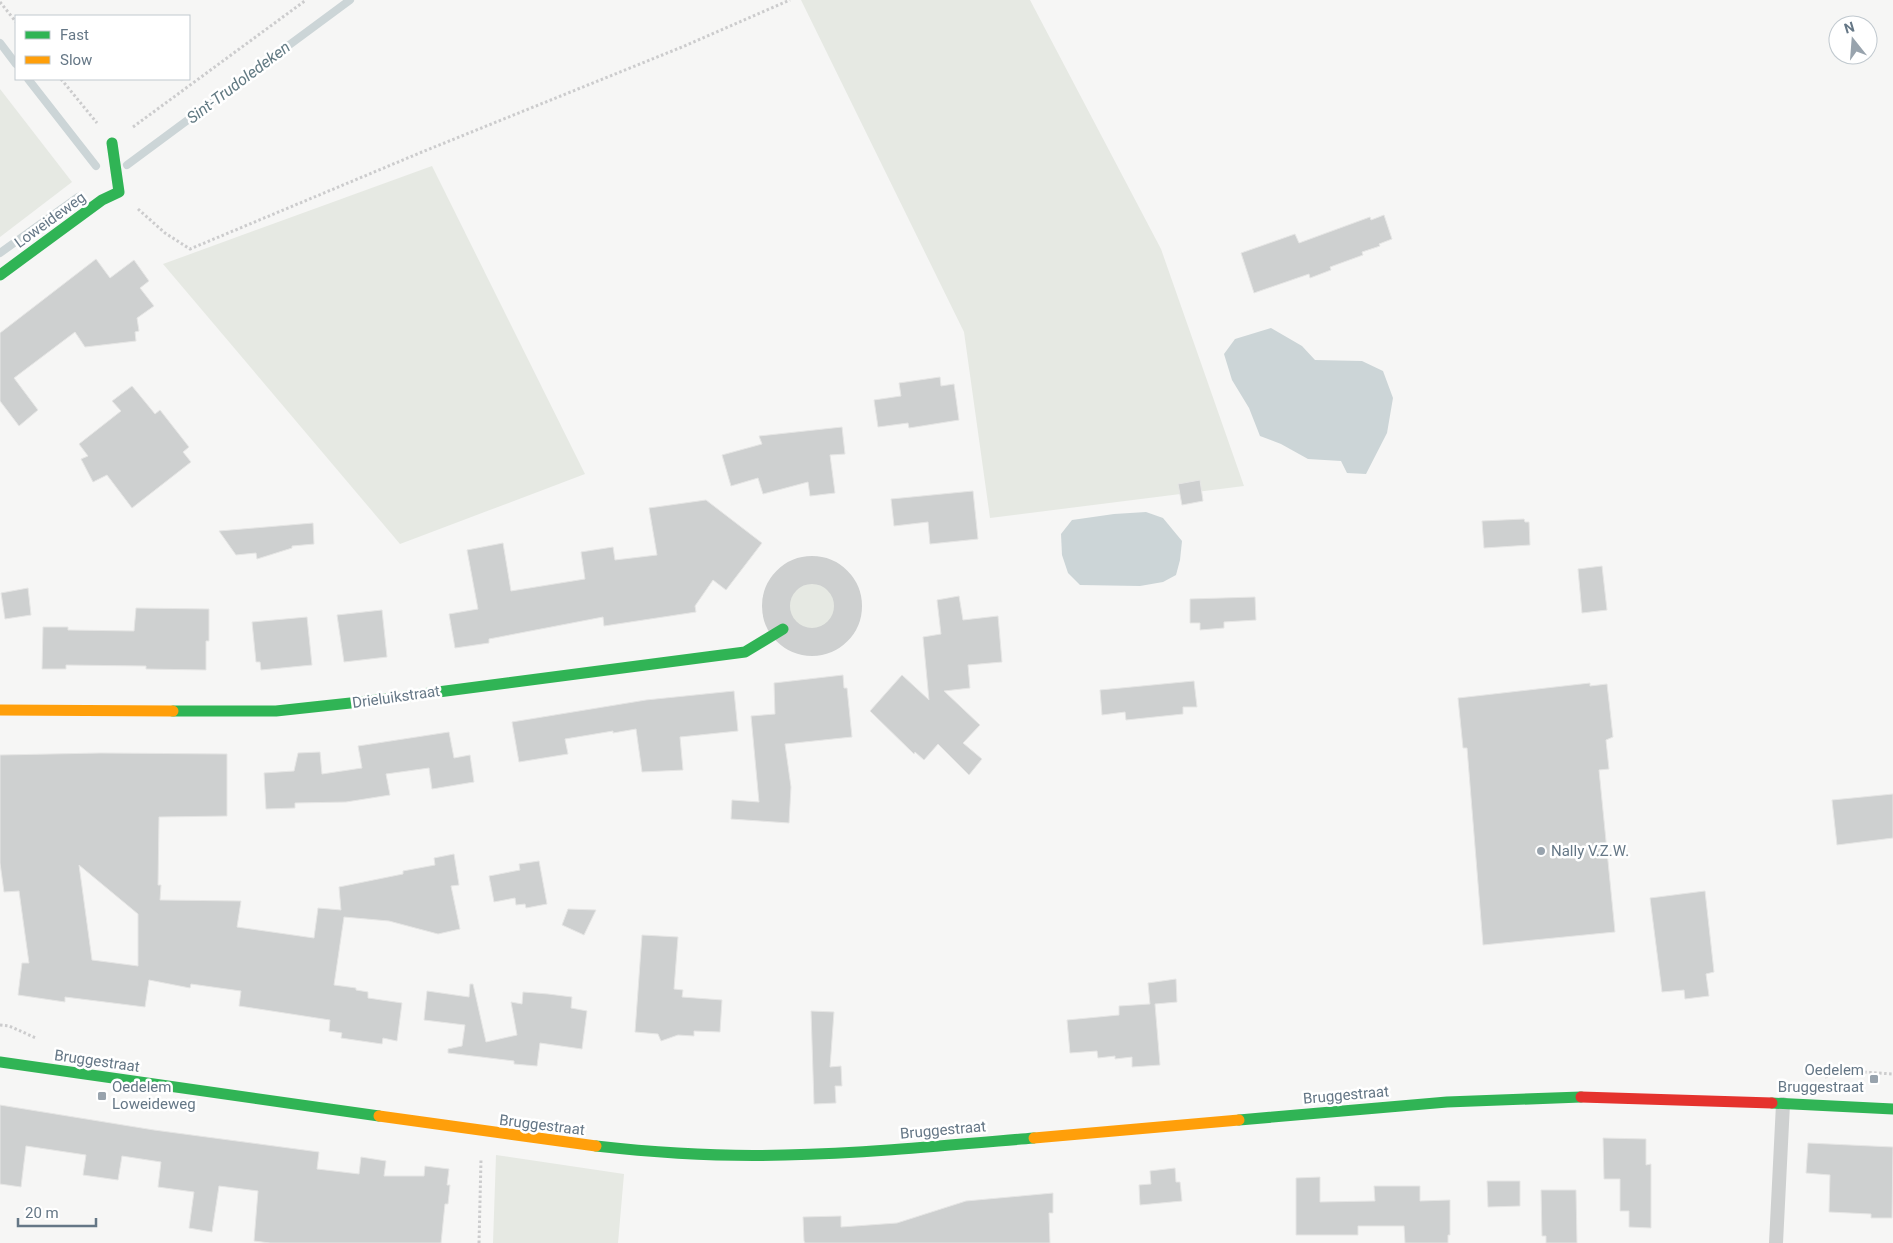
<svg xmlns="http://www.w3.org/2000/svg" width="1893" height="1243" font-family="Roboto,sans-serif">
  <rect width="100%" height="100%" fill="#f6f6f5"/>
  <g fill="#e6e9e3">
    <path d="M801,0H1030L1161,249L1244,486L990,518L964,332Z"/>
    <path d="M0,89L72,182L0,237Z"/>
    <path d="M432,166L585,474L400,544L163,264Z"/>
    <circle cx="812" cy="604" r="27"/>
    <path d="M496,1155L624,1174L618,1243H493Z"/>
  </g>
  <g fill="#ccd5d7">
    <path d="M1271,328L1302,346L1315,360L1362,361L1383,371L1393,398L1387,433L1366,474L1347,473L1341,461L1308,459L1281,444L1260,436L1249,408L1232,380L1224,354L1235,339Z"/>
    <path d="M1146,512L1163,518L1182,541L1180,560L1176,575L1163,582L1140,586L1080,585L1068,573L1062,555L1061,534L1072,520L1114,514Z"/>
  </g>
  <g fill="none" stroke-linecap="round" stroke-linejoin="round">
    <g stroke="#ccd5d7" stroke-width="8">
      <path d="M0,43L16,64"/>
      <path d="M28,79L96,166"/>
      <path d="M127,165L350,0"/>
      <path d="M0,253L78,197"/>
    </g>
  </g>
  <g fill="#ced0d0" stroke="#e6e6e5" fill-rule="evenodd">
    <path d="M1384,215L1392,239L1379,244L1380,246L1362,252L1363,255L1330,267L1331,270L1310,278L1309,274L1254,293L1241,253L1295,234L1299,243L1370,217L1371,220Z"/>
    <path d="M96,259L110,278L134,260L149,281L140,288L154,306L137,318L139,331L135,332L136,341L85,347L75,332L14,378L38,410L19,426L0,401V333Z"/>
    <path d="M940,377L941,386L954,384L959,420L909,428L908,423L878,427L874,400L901,396L899,383Z"/>
    <path d="M132,386L155,414L160,410L189,447L183,452L191,462L132,508L107,475L93,482L81,459L88,456L79,444L121,411L112,401Z"/>
    <path d="M842,427L845,454L830,455L835,493L810,496L808,482L763,494L758,478L731,486L722,455L762,444L759,436Z"/>
    <path d="M1200,480L1203,501L1182,505L1178,484Z"/>
    <path d="M973,491L978,539L930,544L928,522L894,526L891,499Z"/>
    <path d="M706,500L762,543L726,590L713,580L695,606L696,612L604,626L603,617L489,639V643L455,648L449,614L478,609L467,550L503,543L511,591L585,579L581,552L613,547L615,560L657,555L649,508Z"/>
    <path d="M1524,519L1525,522H1529L1530,545L1484,548L1482,521Z"/>
    <path d="M313,523L314,544L292,546V548L257,559L256,553L236,555L219,531Z"/>
    <path d="M1602,566L1607,610L1582,613L1578,569Z"/>
    <path d="M28,588L31,615L5,619L1,593Z"/>
    <path d="M959,596L963,620L998,616L1002,662L968,665L970,688L944,691L980,725L963,743L982,759L969,775L938,744L924,760L915,752L914,754L870,711L902,675L929,700L923,637L941,634L937,600Z"/>
    <path d="M1255,597L1256,620L1224,622V628L1200,630V623H1190V599Z"/>
    <path d="M136,608L209,609V641H206V670L146,669V666L66,665V669H42L43,627H68V630L134,631Z"/>
    <path d="M382,610L387,657L344,662L337,615Z"/>
    <path d="M307,617L312,665L261,670L260,662H256L252,622Z"/>
    <path d="M843,675L844,688H847L852,737L785,744L791,787L789,823L731,819L732,800L759,802L751,716L775,714L774,683Z"/>
    <path d="M1194,681L1197,707H1183V714L1126,720L1125,712L1102,715L1100,690Z"/>
    <path d="M1590,683V686L1607,684L1613,737L1606,740L1609,769L1599,770L1615,932L1483,945L1467,748H1463L1458,698Z"/>
    <path d="M734,691L738,731L680,737L683,770L642,772L636,729L613,733V731L565,739L568,754L519,762L512,722L646,700Z"/>
    <path d="M449,732L454,758L470,755L474,782L432,789L429,768L386,774L390,795L346,802L295,803V808L266,809L264,773L294,771L298,753L320,752L322,774L362,768L358,746Z"/>
    <path d="M100,753L227,754V816L159,817L158,885H161L160,900L241,901L237,927L314,938L318,908L341,910L339,887L403,874V871L435,865L434,858L454,854L459,885L451,886L460,929L438,934L389,921L344,917L334,985L356,988V990L368,992V998L402,1003L397,1041L383,1038L382,1044L341,1038L342,1033L329,1031L330,1020L239,1006L241,991L191,984L190,988L149,980L145,1007L65,997V1002L18,995L22,963H29L19,891L4,892L0,863V755ZM79,865L138,914V966L92,960Z"/>
    <path d="M1893,794V838L1837,845L1832,800Z"/>
    <path d="M539,861L547,904L526,908L525,904L516,905L515,898L494,902L489,876L520,870L519,864Z"/>
    <path d="M1705,891L1714,972L1706,974L1709,996L1685,999L1684,990L1662,992L1650,898Z"/>
    <path d="M568,909L596,910L584,935L562,925Z"/>
    <path d="M642,935L678,937L674,989L683,990L682,997L722,1000L720,1032L694,1031V1036L678,1035L661,1041L658,1034L635,1032Z"/>
    <path d="M1176,979L1177,1002L1155,1004L1160,1065L1132,1067V1057L1115,1059V1056L1098,1058L1097,1051L1070,1053L1067,1020L1119,1015V1006L1150,1004L1148,983Z"/>
    <path d="M470,984H473L486,1042L517,1035L511,1002L522,1004L523,992L548,994L572,997L571,1008L587,1011L582,1049L540,1043L537,1066L514,1064V1061L448,1053V1049L462,1046L465,1025L424,1020L427,991L469,997Z"/>
    <path d="M811,1011L834,1012L830,1067L841,1066L842,1086H835L836,1103L814,1104Z"/>
    <path d="M0,1105L154,1130L319,1152L317,1169L359,1174L361,1157L386,1161L384,1176H424L425,1166L449,1169L447,1185H450L448,1204H445L441,1243H270L254,1241L258,1191L219,1186L212,1232L189,1228L194,1192L158,1187L161,1162L122,1156L118,1180L83,1175L86,1155L26,1146L21,1187L0,1184Z"/>
    <path d="M1603,1138L1646,1139V1165L1651,1164V1228L1629,1227V1211H1620V1179H1604Z"/>
    <path d="M1808,1143L1893,1147L1892,1218H1871V1214L1829,1212L1830,1175L1806,1173Z"/>
    <path d="M1175,1168L1176,1182H1180L1182,1201L1140,1205L1139,1185L1151,1184L1150,1171Z"/>
    <path d="M1320,1177V1202L1375,1201L1374,1186H1420V1201L1450,1200V1235H1448V1243H1405L1404,1226H1358V1235H1296V1178Z"/>
    <path d="M1487,1181H1520V1206L1488,1207Z"/>
    <path d="M1541,1190H1576L1577,1243H1546V1236H1542Z"/>
    <path d="M1053,1193V1213H1049L1050,1243H805L804,1241L803,1217L841,1216V1227L897,1223L966,1201Z"/>
  </g>
  <g fill="none" stroke-linecap="round" stroke-linejoin="round">
    <g stroke="#cccccd" stroke-width="3" stroke-dasharray="2.5 2.5" stroke-linecap="butt">
      <path d="M0,2L16,22"/>
      <path d="M61,79L97,123"/>
      <path d="M133,127L306,0"/>
      <path d="M138,209L165,233L190,249L422,152L682,47L790,0"/>
      <path d="M0,1025L9,1026L36,1038"/>
      <path d="M1825,1077L1847,1071L1893,1074"/>
      <path d="M479,1243L481,1159"/>
    </g>
    <path stroke="#ced0d0" stroke-width="14" d="M1776,1243L1783,1104"/>
    <circle stroke="#ced0d0" stroke-width="28" cx="812" cy="606" r="36"/>
    <g stroke="#30b455" stroke-width="11">
      <path d="M0,275L102,200L119,192L112,143"/>
      <path d="M173,711H276L369,701L745,652L783,629"/>
      <path d="M0,1062L379,1116"/>
      <path d="M1772,1103L1893,1109"/>
      <path d="M1239,1120L1447,1102L1581,1097"/>
      <path d="M596,1146C659,1153 721,1157 785,1155C868,1153 951,1145 1034,1138"/>
    </g>
    <g stroke="#ff9f0a" stroke-width="11">
      <path d="M0,710L173,711"/>
      <path d="M379,1116L596,1146"/>
      <path d="M1034,1138L1239,1120"/>
    </g>
    <path stroke="#e5322d" stroke-width="11" d="M1581,1097L1772,1103"/>
  </g>
  <g fill="#98a3ad" stroke="#fff" stroke-width="2">
    <circle cx="1541" cy="851" r="5"/>
    <rect x="1869" y="1074" width="10" height="10" rx="2.5"/>
    <rect x="97" y="1091" width="10" height="10" rx="2.5"/>
  </g>
  <g text-anchor="middle" stroke-width="5" stroke-linejoin="round" paint-order="stroke">
    <g font-size="15" fill="#657786" stroke="#fff">
      <text transform="translate(50 220) rotate(-36)" y="5">Loweideweg</text>
      <text transform="translate(396 697) rotate(-8)" y="5">Drieluikstraat</text>
      <text transform="translate(97 1061) rotate(8)" y="5">Bruggestraat</text>
      <text transform="translate(1346 1095) rotate(-5)" y="5">Bruggestraat</text>
      <text transform="translate(542 1125) rotate(7)" y="5">Bruggestraat</text>
      <text transform="translate(943 1130) rotate(-5)" y="5">Bruggestraat</text>
    </g>
    <g font-size="15" fill="#657786" stroke="#fff" text-anchor="start">
      <text x="1551" y="856">Nally V.Z.W.</text>
      <text x="1864" y="1075" text-anchor="end">Oedelem<tspan x="1864" dy="17">Bruggestraat</tspan></text>
      <text x="112" y="1092">Oedelem<tspan x="112" dy="17">Loweideweg</tspan></text>
    </g>
    <g font-size="16" font-style="italic" fill="#617982" stroke="#fff">
      <text transform="translate(238 82) rotate(-37)" y="6">Sint-Trudoledeken</text>
    </g>
  </g>
  <rect x="15" y="15" width="175" height="65" fill="#ffffff" stroke="#c1c9cf"/>
  <rect x="25" y="31" width="25" height="8" fill="#30b455" stroke="#c1c9cf"/>
  <text x="60" y="40" font-size="15" fill="#657786">Fast</text>
  <rect x="25" y="56" width="25" height="8" fill="#ff9f0a" stroke="#c1c9cf"/>
  <text x="60" y="65" font-size="15" fill="#657786">Slow</text>
  <g transform="translate(1853 40) rotate(343)"><circle r="24" fill="#ffffff" stroke="#c1c9cf"/>
  <path d="M0-4L9 19L0 12L-9 19Z" fill="#98a3ad"/>
  <text y="-8" font-size="14" font-weight="bold" text-anchor="middle" fill="#657786">N</text>
  </g>
  <path d="M18 1218v8h78v-8" fill="none" stroke="#657786" stroke-width="2.5"/>
  <text x="25" y="1218" font-size="15" fill="#657786" stroke="#ffffff" stroke-width="4" paint-order="stroke">20 m</text>
</svg>
